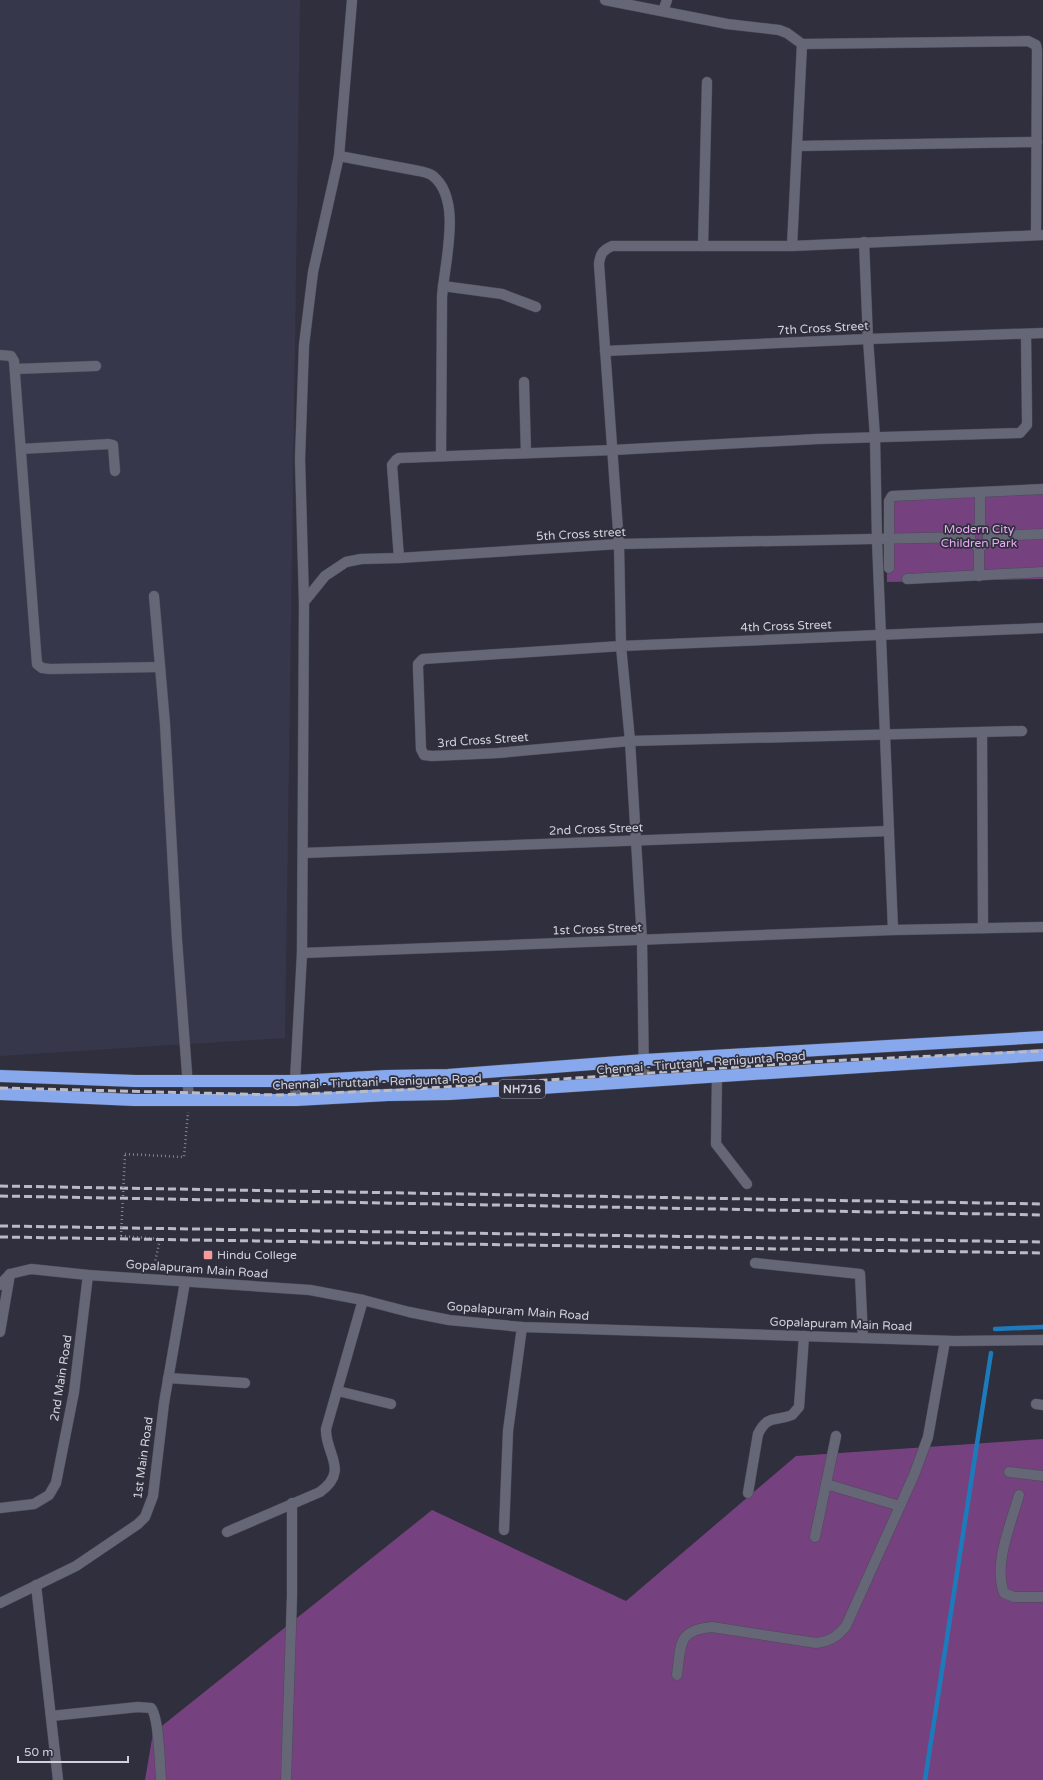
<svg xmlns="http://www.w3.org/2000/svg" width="1043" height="1780" font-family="'Varela Round',sans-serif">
  <rect width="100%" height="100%" fill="#2f2f3d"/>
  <path fill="#37374b" d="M0,0H300L285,1038L0,1056Z"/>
  <g fill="#76417f">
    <path d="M1043,488V579L887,582V495Z"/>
    <path d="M1043,1439V1780H145L153,1733L432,1510L626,1601L796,1456Z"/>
  </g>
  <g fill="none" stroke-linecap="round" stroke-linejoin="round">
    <g stroke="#1e7bbb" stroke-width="4.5">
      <path d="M995,1329L1043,1327"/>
      <path d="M925,1780L991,1353"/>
    </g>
    <g stroke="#4b4b57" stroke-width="11">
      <g id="minor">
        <path d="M605,0L727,24L779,30L787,33L802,44L1028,41L1036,45L1037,50L1036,235"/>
        <path d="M663,11L667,0"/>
        <path d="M797,146L1037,142"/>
        <path d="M339,156L419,171C423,172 429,173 433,176C463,200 444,264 442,297L441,456"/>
        <path d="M1043,235L792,246H612C603,250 600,254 599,264L619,544L621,646L630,741L498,753L432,756L424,755L421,749L418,667V664L423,659L621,646L1043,628"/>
        <path d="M864,242L868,339L875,437L877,540L893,930L1043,927"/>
        <path d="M703,246L707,82"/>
        <path d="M792,246L802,44"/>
        <path d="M443,286L502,294L536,307"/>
        <path d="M605,351L868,339L1043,333"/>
        <path d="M0,355L11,356L14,361L37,664L42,668L50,669L160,667"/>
        <path d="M15,369L96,366"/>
        <path d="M524,382L526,453"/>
        <path d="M21,449L109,444L113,445L115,471"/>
        <path d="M980,492V527"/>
        <circle cx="979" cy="537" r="9"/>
        <path d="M988,536L1043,534"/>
        <path d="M399,558L392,465L396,460L399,458L613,450L817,439L1020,433L1027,425V418L1026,334"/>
        <path d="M889,568V501L892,496L1043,489"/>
        <path d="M979,576V546"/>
        <path d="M907,579L1043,572"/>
        <path d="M154,596L165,724L177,940L189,1100"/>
        <path d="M304,602L325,576L346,562L361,559L399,558L619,544L969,537"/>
        <path d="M982,732L983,928"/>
        <path d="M303,853L889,831"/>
        <path d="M302,953L893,930"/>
        <path d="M717,1076L716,1144L747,1184"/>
        <path d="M644,1080L642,940L630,741L1022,731"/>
        <path d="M296,1100L295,1081L302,953L304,602L300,459L304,345L313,272L339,156L352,0"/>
        <path d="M755,1263L860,1274L863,1338"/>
        <path d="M0,1285L10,1274L31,1269L88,1275L310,1290L363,1300L409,1312L449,1320L522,1327L954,1341L1043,1340"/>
        <path d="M0,1332L10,1274"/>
        <path d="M168,1378L245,1383"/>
        <path d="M338,1391L391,1404"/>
        <path d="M1036,1404L1043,1405"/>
        <path d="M1009,1472L1043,1476"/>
        <path d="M826,1484L900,1506"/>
        <path d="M748,1493L758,1434C768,1414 775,1422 792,1415L799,1407L804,1336"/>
        <path d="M1019,1495C1011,1524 993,1564 1004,1593L1014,1597H1043"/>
        <path d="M0,1508L34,1504L49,1495L56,1483L74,1392L88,1275"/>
        <path d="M504,1530L508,1431L522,1327"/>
        <path d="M227,1532L320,1492C350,1470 325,1454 326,1429L363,1300"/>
        <path d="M815,1537L836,1436"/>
        <path d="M36,1585L58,1780"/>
        <path d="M0,1603L76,1566L138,1524L145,1517L153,1496L164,1403L185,1282"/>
        <path d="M677,1675C681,1645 677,1630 712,1627L816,1643C830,1641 837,1637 846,1626L914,1475L928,1437L945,1341"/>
        <path d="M51,1716L138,1707L151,1708C159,1717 160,1766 161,1780"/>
        <path d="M286,1780L292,1596V1503"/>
      </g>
    </g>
    <g stroke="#4b4b57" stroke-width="13">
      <g id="highway">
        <path d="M0,1076L135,1081H295L387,1076L448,1075L645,1060L1043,1037"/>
        <path d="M0,1094L134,1100H296L388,1095L449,1094L1043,1055"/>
      </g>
    </g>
    <g stroke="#83848f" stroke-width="2.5" stroke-dasharray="1 3" stroke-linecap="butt">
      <path d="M125,1154L184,1157L188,1112"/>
      <path d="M121,1236L160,1239L154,1267"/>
    </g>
    <use href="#minor" stroke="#666776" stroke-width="10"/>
    <use href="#highway" stroke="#87a8ec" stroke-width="12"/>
    <g stroke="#babbc5" stroke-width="3" stroke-dasharray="8 4" stroke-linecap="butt">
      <path d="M0,1088L278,1095L400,1090L826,1061L1043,1051"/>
      <path d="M0,1186L1043,1204"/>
      <path d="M0,1196L1043,1215"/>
      <path d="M0,1226L1043,1242"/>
      <path d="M0,1237L1043,1253"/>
    </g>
    <path stroke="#83848f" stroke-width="2.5" stroke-dasharray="1 3" stroke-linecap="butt" d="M121,1236L125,1154"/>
  </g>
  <rect fill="#f59b9c" stroke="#2f2f3d" stroke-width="1.5" x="203" y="1250" width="10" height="10" rx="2"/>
  <g text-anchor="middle" stroke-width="3.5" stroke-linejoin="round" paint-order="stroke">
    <rect fill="#2f2f3d" stroke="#a0a0ab" stroke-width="1" x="499" y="1080" width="46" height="18" rx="3"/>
    <g font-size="11" font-weight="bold" fill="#d0d1da">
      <text x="522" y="1093">NH716</text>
    </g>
    <g font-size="12" fill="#d0d1da" stroke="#2f2f3d">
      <text transform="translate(823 328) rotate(-3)" y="4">7th Cross Street</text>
      <text transform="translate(581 534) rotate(-3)" y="4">5th Cross street</text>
      <text transform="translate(786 626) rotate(-2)" y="4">4th Cross Street</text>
      <text transform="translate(483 740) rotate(-4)" y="4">3rd Cross Street</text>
      <text transform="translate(596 829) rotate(-2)" y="4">2nd Cross Street</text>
      <text transform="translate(597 929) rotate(-2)" y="4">1st Cross Street</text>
      <text transform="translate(701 1063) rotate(-4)" y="4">Chennai - Tiruttani - Renigunta Road</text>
      <text transform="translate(377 1082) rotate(-2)" y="4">Chennai - Tiruttani - Renigunta Road</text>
      <text transform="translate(197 1269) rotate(4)" y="4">Gopalapuram Main Road</text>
      <text transform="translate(518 1311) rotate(4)" y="4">Gopalapuram Main Road</text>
      <text transform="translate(841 1324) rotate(2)" y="4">Gopalapuram Main Road</text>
      <text transform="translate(61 1378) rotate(-81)" y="4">2nd Main Road</text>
      <text transform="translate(143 1458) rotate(-82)" y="4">1st Main Road</text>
    </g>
    <g font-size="12" fill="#eba9f6" stroke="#2f2f3d">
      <text x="979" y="533">Modern City<tspan x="979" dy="14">Children Park</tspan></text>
    </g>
    <g font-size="12" fill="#d0d1da" stroke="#2f2f3d" text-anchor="start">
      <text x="217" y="1259">Hindu College</text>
    </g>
  </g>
  <path d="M18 1756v6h110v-6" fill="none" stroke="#d0d1da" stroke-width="2"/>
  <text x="24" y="1756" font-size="12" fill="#d0d1da" stroke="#2f2f3d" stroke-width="3" paint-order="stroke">50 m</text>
</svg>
